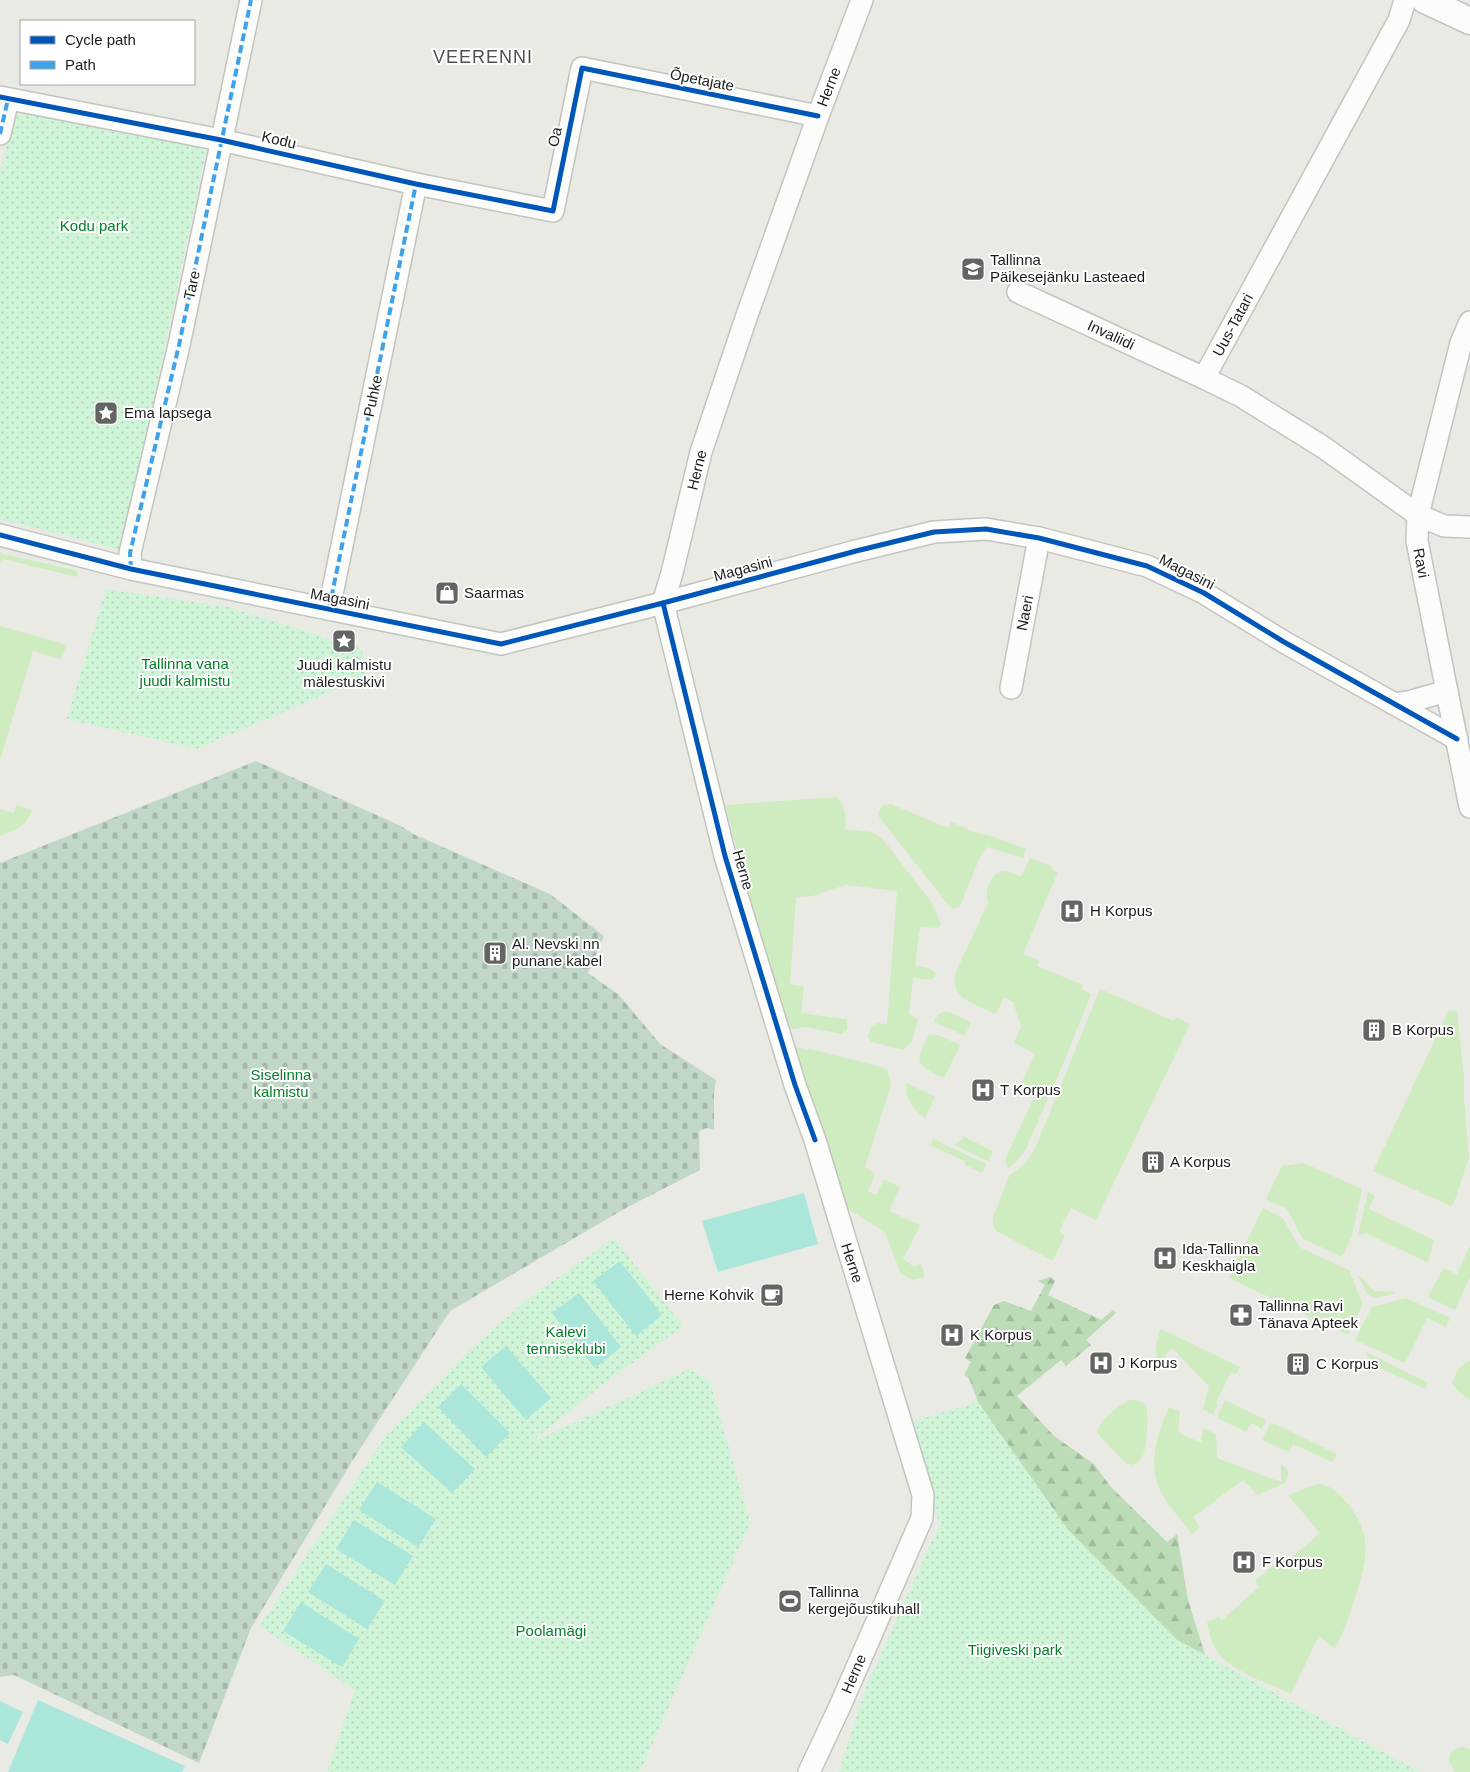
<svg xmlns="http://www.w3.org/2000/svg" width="1470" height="1772" font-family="Helvetica,sans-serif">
  <defs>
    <pattern id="forest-firs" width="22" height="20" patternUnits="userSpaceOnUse" patternTransform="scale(1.25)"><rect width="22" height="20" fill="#bcdcb7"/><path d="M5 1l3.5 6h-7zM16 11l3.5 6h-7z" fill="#a1bc9d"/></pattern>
    <pattern id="cemetery-stones" width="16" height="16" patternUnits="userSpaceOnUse" patternTransform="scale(1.25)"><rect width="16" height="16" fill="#c1d7c7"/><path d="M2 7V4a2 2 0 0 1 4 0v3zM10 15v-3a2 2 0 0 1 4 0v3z" fill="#a5b8aa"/></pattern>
    <pattern id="park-dots" width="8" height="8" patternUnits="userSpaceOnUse" patternTransform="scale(1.25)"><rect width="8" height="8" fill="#cff4d7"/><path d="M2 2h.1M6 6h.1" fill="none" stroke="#b1d1b8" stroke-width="1.8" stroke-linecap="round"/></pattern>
  </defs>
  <rect width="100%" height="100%" fill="#eaeae4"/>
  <g fill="#ceecc0">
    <path d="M0,553L78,571L77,577L3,559L0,562Z"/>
    <path d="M0,626L67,645L61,659L33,651L0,760Z"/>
    <path d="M837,797C846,808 846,817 845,829L872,832L882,838L932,903L941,924L938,928L920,927L915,965C922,967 933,967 936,974C933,984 922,978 913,978L909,1014L918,1020L912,1041L903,1050L871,1042L868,1037L871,1026L878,1023L887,1024L897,891L845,885L813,896L796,897L790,984L804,987L801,1013L844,1019L847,1020V1030L841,1034L806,1027L793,1029L789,1027L743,873L725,805Z"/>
    <path d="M891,804L948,828L951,822L964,827L969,831L991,836L1026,849L1023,858L987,847L981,855L960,906L953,909L950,907L879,817L878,813L882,806Z"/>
    <path d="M17,805L32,810C25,829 17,829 0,836V809L14,813Z"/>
    <path d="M1030,858L1052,866L1051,869L1058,872L1023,954L1039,961L1037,966L1083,985L1082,990L1091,994L1066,1057L1026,1149L1016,1162L1008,1168L1005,1161L1006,1157L1036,1094L1020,1086L1035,1054L1014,1043L1021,1027L1013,1002L1004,998L996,1014C977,1005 950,1000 955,974L988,903C984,891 990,871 1006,871C1011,871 1017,875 1021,877Z"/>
    <path d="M1100,989L1174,1021L1176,1017L1190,1024L1096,1220L1071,1208L1059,1231L1065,1235L1053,1261L996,1231L993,1225V1218L1009,1176L1026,1163L1034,1151Z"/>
    <path d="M1449,1010L1457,1011L1464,1077V1100L1469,1158L1454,1203L1451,1206L1373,1171Z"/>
    <path d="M942,1012H949L971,1022L965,1036L934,1022L937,1016Z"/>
    <path d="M929,1034L938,1035L960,1045L944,1078C915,1065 914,1063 929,1034Z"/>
    <path d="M795,1047L814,1050L882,1067L888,1071L891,1085L865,1167L875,1174L868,1191L876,1195L884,1179L900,1187L889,1211L920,1225L903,1259L914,1267L921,1264L925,1277L913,1280L900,1273L885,1232L843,1206Z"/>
    <path d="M907,1083L935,1097L925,1118C914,1111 903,1097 907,1083Z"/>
    <path d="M963,1136L993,1151L988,1161L954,1145L961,1140Z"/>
    <path d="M933,1139L986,1164L982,1173L965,1165V1161L931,1146Z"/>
    <path d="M1304,1163L1362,1189L1352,1236L1342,1257L1302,1238L1287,1209L1266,1199L1282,1166Z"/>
    <path d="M1368,1192L1375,1196L1369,1209L1434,1240L1428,1263L1366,1233L1358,1235Z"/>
    <path d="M1263,1208L1283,1218L1299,1247L1349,1270L1363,1304L1348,1335L1229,1278Z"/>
    <path d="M1470,1246V1277L1455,1310L1428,1297L1443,1268L1457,1274Z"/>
    <path d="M1358,1275C1367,1279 1367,1289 1376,1291C1383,1293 1389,1289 1396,1293L1375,1298L1367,1294Z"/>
    <path d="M1406,1298L1450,1318L1446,1327L1427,1318L1405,1363L1355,1340L1372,1307Z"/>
    <path d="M1161,1329L1240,1367L1236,1374L1231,1372L1216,1403L1218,1404L1213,1415L1203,1409L1209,1386L1172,1348L1159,1363C1154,1350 1156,1341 1161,1329Z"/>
    <path d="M1366,1352L1428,1383L1425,1389L1371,1364Z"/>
    <path d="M1470,1361V1400L1458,1391L1452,1383C1456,1373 1459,1364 1470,1361Z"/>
    <path d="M1130,1400C1136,1400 1141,1400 1145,1405C1150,1411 1146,1445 1144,1453C1142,1459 1138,1462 1133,1465L1126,1463L1097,1433C1097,1420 1119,1406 1130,1400Z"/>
    <path d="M1225,1400L1266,1420L1262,1429L1251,1423L1246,1432L1217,1418Z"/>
    <path d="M1169,1407L1180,1412L1178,1431L1185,1436L1201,1442L1203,1428L1216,1434L1217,1458L1281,1482V1465C1291,1469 1289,1475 1285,1483L1258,1495L1243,1480L1193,1517L1200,1527L1192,1534C1182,1520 1167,1505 1160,1490C1147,1463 1158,1432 1169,1407Z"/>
    <path d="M1273,1423L1337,1454L1333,1462L1293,1444L1289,1452L1262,1440L1270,1424L1272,1425Z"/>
    <path d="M1317,1484C1330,1484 1340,1494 1348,1504C1373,1535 1367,1560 1356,1595C1350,1614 1344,1632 1335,1649L1319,1636L1291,1694C1270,1684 1230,1671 1217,1651C1211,1643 1209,1632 1207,1622L1215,1619L1218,1616L1222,1620L1259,1587L1255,1581L1279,1560L1284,1564L1320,1533L1288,1495Z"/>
    <path d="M1462,1747L1470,1749V1772H1455C1446,1761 1447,1749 1462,1747Z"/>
  </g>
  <path fill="url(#forest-firs)" d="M1050,1277L1055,1281L1048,1295L1101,1320L1113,1310L1116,1313L1086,1340L1091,1345L1066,1366L1061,1360L1017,1396L1054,1436L1094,1464L1110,1486L1167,1542L1177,1534L1188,1600L1205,1655L1177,1640L1068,1530L978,1402L969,1378L964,1375L971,1362L965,1358L994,1305L1004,1301L1031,1311L1045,1285L1038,1281Z"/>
  <path fill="url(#cemetery-stones)" d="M256,761L401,826L413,834L550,894L604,936L588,973L619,995L660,1044L716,1080L714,1095V1130L707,1128L699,1131L700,1170L624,1209L450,1311L356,1455L251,1628L199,1763L14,1675L0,1677V863Z"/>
  <g fill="url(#park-dots)">
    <path d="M23,111L201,148L206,151L122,550L0,519V174L13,118Z"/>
    <path d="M106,589L228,607L362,649L365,677L197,749L67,719Z"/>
    <path d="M614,1238L683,1326L602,1385L530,1443L690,1369L710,1382L750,1523L640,1772H327L355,1690L260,1626L385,1437L472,1348L529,1298Z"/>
    <path d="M978,1402L1068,1530L1177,1640L1420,1772H839L865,1690L932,1540L941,1524L931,1506L907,1423Z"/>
  </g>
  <g fill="#abe6da">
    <path d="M804,1193L818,1244L718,1272L702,1221Z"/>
    <path d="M620,1261L662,1315L636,1336L593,1281Z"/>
    <path d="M579,1293L621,1347L595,1368L552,1313Z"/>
    <path d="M506,1346L551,1398L526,1420L481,1367Z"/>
    <path d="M461,1384L510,1433L486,1457L438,1407Z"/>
    <path d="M424,1422L475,1469L452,1493L401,1447Z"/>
    <path d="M377,1482L436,1519L418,1547L359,1510Z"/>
    <path d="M354,1520L413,1556L395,1585L336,1549Z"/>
    <path d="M326,1564L385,1601L367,1629L308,1592Z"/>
    <path d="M301,1602L359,1639L342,1667L283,1631Z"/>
    <path d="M38,1700L185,1766L182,1772H8Z"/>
    <path d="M0,1701L23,1712L8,1744L0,1740Z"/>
  </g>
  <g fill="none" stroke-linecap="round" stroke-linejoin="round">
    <g stroke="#c3c3c0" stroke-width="24">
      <g id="minor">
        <path d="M1405,0L1399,20L1204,378L1241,396L1323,447L1418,515L1444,526L1470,527"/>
        <path d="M0,97L221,140L416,184L553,211L582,68L818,116"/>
        <path d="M0,134L8,99"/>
        <path d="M1018,292L1204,378"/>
        <path d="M1470,322L1461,343L1418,515L1417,541L1470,807"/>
        <path d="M0,535L131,569L501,644L663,603L856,551L934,532L986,529L1039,538L1147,566L1204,593L1284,642L1457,739"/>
        <path d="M131,569L130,553L179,345L251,0"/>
        <path d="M329,609L416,184"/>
        <path d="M1011,688L1039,538"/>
        <path d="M1394,704L1408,702L1447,691"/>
        <path d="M809,1772L840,1706L922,1518L923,1495L815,1140L795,1085L725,856L663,603L672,573L701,452L746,318L818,116L862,0"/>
      </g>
    </g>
    <g stroke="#c3c3c0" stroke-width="29">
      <path id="tertiary" d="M1425,0L1470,21"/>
    </g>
    <use href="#minor" stroke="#fcfcfb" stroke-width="21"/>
    <use href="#tertiary" stroke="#fcfcfb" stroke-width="26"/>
    <g stroke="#3da2ea" stroke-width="4" stroke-dasharray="8 4" stroke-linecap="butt">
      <path d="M0,134L8,99"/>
      <path d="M131,569L130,553L179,345L251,0"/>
      <path d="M329,609L416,184"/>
    </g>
    <g stroke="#fff" stroke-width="8">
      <g id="cycleway">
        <path d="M0,97L221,140L416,184L553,211L582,68L818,116"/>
        <path d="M0,535L131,569L501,644L663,603L856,551L934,532L986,529L1039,538L1147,566L1204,593L1284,642L1457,739"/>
        <path d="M663,603L725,856L795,1085L815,1140"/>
      </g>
    </g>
    <use href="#cycleway" stroke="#0057b8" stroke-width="5"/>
  </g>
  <defs>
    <g id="school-square" transform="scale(1.25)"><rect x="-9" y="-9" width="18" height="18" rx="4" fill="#646462" stroke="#fff"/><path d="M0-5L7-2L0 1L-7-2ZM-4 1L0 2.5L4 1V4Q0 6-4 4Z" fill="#fff"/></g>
    <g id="sight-square" transform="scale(1.25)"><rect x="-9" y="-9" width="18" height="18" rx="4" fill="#646462" stroke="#fff"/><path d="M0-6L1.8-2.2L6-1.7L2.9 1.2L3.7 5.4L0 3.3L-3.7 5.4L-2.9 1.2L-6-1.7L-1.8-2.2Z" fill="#fff"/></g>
    <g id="shop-square" transform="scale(1.25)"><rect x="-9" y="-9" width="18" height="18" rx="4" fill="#646462" stroke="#fff"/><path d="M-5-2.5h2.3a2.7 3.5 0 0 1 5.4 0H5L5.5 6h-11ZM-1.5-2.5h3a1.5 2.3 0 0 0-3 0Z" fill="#fff"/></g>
    <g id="hospital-square" transform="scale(1.25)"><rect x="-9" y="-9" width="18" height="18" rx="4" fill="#646462" stroke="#fff"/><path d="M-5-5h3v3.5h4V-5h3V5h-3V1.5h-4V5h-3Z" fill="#fff"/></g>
    <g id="building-square" transform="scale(1.25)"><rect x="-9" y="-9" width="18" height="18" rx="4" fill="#646462" stroke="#fff"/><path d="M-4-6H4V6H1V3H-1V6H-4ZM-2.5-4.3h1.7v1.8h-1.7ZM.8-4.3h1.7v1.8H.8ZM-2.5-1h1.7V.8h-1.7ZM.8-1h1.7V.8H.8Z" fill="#fff"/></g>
    <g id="cafe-square" transform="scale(1.25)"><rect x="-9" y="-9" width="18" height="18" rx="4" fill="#646462" stroke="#fff"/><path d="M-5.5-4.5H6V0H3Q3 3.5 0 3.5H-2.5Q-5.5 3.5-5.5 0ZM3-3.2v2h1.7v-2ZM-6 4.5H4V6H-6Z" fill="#fff"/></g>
    <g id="pharmacy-square" transform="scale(1.25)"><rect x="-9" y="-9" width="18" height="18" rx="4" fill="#646462" stroke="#fff"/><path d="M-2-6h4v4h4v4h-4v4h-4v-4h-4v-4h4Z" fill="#fff"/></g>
    <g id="stadium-square" transform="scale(1.25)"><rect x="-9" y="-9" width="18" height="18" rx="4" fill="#646462" stroke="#fff"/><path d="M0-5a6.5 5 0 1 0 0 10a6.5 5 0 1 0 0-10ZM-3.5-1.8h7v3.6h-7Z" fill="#fff"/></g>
  </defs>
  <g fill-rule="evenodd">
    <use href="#school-square" x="973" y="269"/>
    <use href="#sight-square" x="106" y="413"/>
    <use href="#shop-square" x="447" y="593"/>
    <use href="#sight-square" x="344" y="641"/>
    <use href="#hospital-square" x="1072" y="911"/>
    <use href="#building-square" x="495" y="953"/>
    <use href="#building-square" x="1374" y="1030"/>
    <use href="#hospital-square" x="983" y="1090"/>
    <use href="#building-square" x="1153" y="1162"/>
    <use href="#hospital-square" x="1165" y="1258"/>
    <use href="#cafe-square" x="772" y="1295"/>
    <use href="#pharmacy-square" x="1241" y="1315"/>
    <use href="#hospital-square" x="952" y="1335"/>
    <use href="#hospital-square" x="1101" y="1363"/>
    <use href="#building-square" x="1298" y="1364"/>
    <use href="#hospital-square" x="1244" y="1562"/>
    <use href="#stadium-square" x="790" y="1601"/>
  </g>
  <g text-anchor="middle" stroke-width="4" stroke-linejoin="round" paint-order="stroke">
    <g font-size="15" fill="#1c1c1c" stroke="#fff">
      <text transform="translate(702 80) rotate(11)" y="5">Õpetajate</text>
      <text transform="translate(829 87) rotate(-69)" y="5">Herne</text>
      <text transform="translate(555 137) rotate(-78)" y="5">Oa</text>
      <text transform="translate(279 140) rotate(13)" y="5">Kodu</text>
      <text transform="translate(192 285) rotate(-78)" y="5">Tare</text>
      <text transform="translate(1233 325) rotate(-62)" y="5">Uus-Tatari</text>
      <text transform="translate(1111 335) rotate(25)" y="5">Invaliidi</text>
      <text transform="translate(373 396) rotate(-78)" y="5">Puhke</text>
      <text transform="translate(697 470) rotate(-76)" y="5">Herne</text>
      <text transform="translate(1421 563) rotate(79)" y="5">Ravi</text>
      <text transform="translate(743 569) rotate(-15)" y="5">Magasini</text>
      <text transform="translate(1187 572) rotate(27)" y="5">Magasini</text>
      <text transform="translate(340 599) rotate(11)" y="5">Magasini</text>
      <text transform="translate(1025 613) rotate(-79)" y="5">Naeri</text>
      <text transform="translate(743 870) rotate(74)" y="5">Herne</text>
      <text transform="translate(852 1263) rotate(72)" y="5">Herne</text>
      <text transform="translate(854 1674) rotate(-67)" y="5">Herne</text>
    </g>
    <g font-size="15" fill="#047f29" stroke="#fff">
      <text x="94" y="231">Kodu park</text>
      <text x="185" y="669">Tallinna vana<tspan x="185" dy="17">juudi kalmistu</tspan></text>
      <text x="281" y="1080">Siselinna<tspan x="281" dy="17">kalmistu</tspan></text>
      <text x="566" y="1337">Kalevi<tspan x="566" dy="17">tenniseklubi</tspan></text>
      <text x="551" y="1636">Poolamägi</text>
      <text x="1015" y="1655">Tiigiveski park</text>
    </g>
    <g font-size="15" fill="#1c1c1c" stroke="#fff" text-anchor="start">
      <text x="990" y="265">Tallinna<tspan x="990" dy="17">Päikesejänku Lasteaed</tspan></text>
      <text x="124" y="418">Ema lapsega</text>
      <text x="464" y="598">Saarmas</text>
      <text x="344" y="670" text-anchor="middle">Juudi kalmistu<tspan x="344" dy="17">mälestuskivi</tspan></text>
      <text x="1090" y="916">H Korpus</text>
      <text x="512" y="949">Al. Nevski nn<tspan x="512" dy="17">punane kabel</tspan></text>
      <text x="1392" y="1035">B Korpus</text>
      <text x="1000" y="1095">T Korpus</text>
      <text x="1170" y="1167">A Korpus</text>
      <text x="1182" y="1254">Ida-Tallinna<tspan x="1182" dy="17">Keskhaigla</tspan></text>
      <text x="754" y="1300" text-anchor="end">Herne Kohvik</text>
      <text x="1258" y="1311">Tallinna Ravi<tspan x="1258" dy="17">Tänava Apteek</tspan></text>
      <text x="970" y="1340">K Korpus</text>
      <text x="1118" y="1368">J Korpus</text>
      <text x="1316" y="1369">C Korpus</text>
      <text x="1262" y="1567">F Korpus</text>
      <text x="808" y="1597">Tallinna<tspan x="808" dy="17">kergejõustikuhall</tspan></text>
    </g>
    <g font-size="18" letter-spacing="1" fill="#4f4f4f" stroke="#fff">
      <text x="483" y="63">VEERENNI</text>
    </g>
  </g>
  <rect x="20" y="20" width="175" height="65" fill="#ffffff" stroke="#a4a4a4"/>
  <rect x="30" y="36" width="25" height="8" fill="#0057b8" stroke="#a4a4a4"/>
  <text x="65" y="45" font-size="15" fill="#1c1c1c">Cycle path</text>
  <rect x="30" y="61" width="25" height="8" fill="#3da2ea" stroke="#a4a4a4"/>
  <text x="65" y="70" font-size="15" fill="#1c1c1c">Path</text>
</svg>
